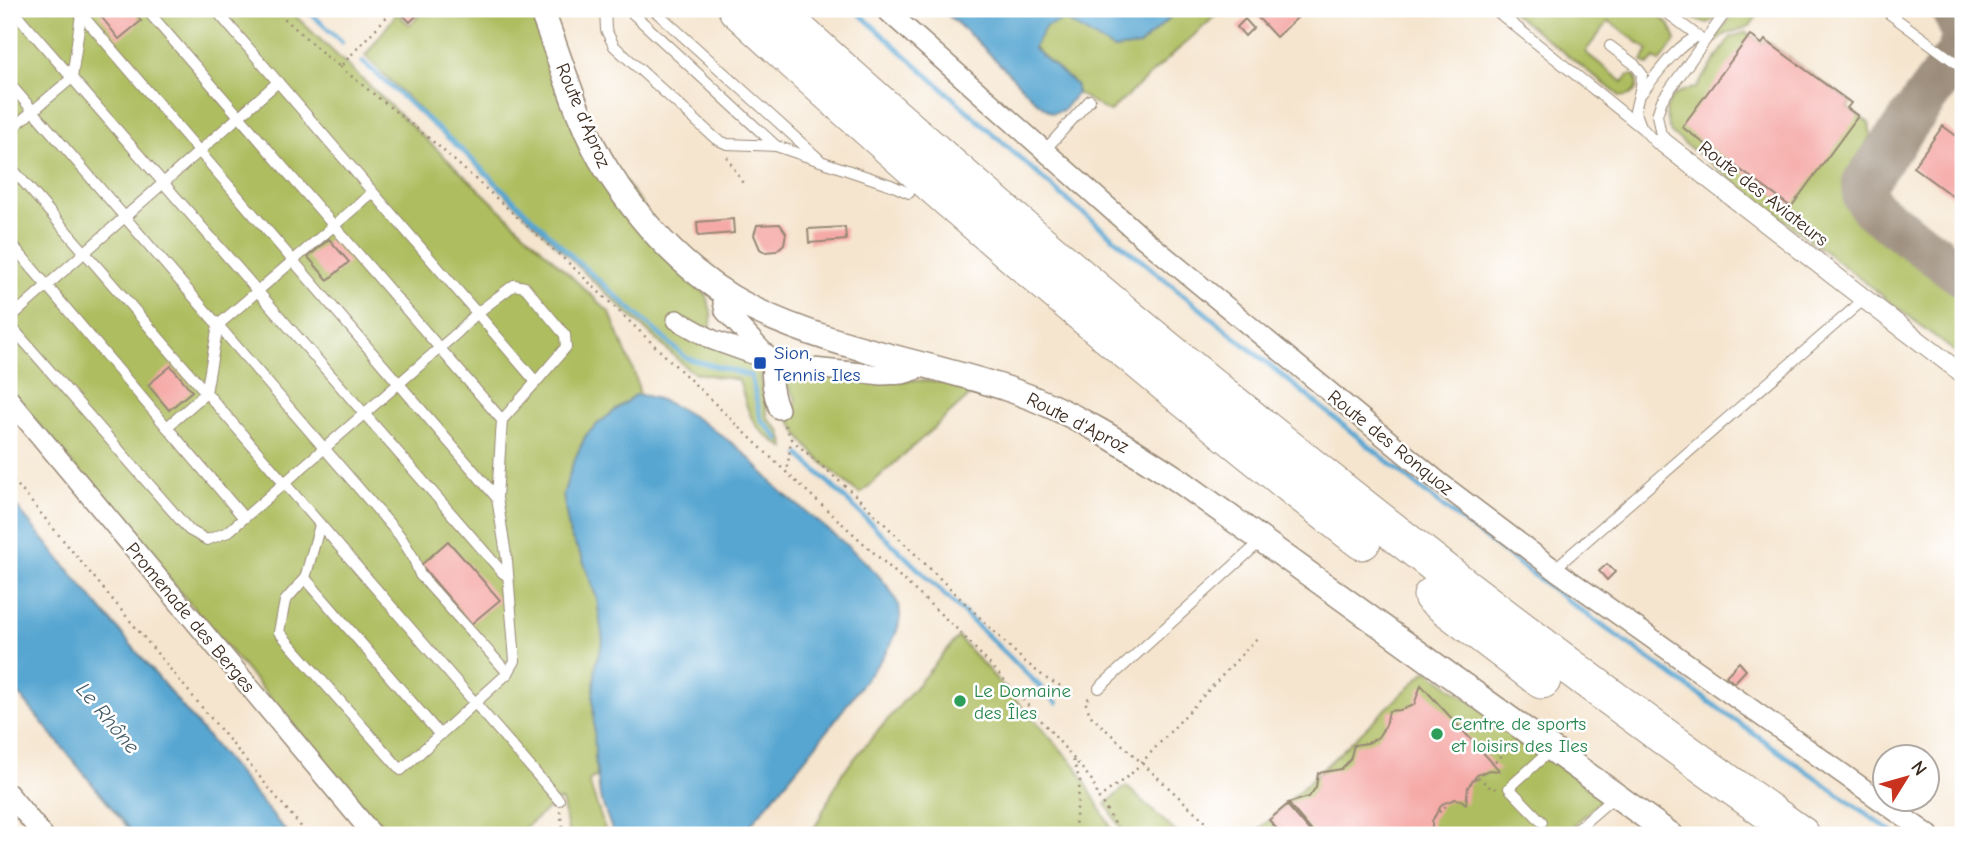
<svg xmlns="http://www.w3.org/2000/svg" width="1972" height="844" font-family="'Comic Neue',sans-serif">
  <rect width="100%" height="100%" fill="#fff"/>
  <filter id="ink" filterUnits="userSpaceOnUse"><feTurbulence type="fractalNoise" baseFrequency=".0143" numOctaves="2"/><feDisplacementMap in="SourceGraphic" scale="14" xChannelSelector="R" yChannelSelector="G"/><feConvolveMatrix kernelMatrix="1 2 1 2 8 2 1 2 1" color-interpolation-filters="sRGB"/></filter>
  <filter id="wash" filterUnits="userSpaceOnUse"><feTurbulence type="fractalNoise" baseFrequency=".00686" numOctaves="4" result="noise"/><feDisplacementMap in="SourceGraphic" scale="28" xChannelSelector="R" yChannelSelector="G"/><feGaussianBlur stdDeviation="1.57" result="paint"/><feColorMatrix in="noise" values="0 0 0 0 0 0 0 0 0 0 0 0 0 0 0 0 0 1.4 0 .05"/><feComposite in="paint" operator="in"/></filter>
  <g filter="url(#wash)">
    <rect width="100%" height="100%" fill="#f5e5cf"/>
    <g fill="#adbd5f" stroke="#74743e" stroke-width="2">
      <path d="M9,9H288L610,313L635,375L640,395H635L599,423L586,435L573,463L563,495L570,535L582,557L597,599L603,641L596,664L595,758L597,777L592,778L589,782L607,835H569L562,801L559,800L516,835H386L9,390Z"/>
      <path d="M425,9H530L560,90L704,292C711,306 714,318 709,333L759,366L768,419L781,432L785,448C750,428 750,417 739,380L695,373L688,369L591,279L365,56L397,13L410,25Z"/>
      <path d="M1179,9H1223L1109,112L1077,93L1075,84L1033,47L1046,26L1065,20L1113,49L1139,46Z"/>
      <path d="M1508,9H1650L1669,24L1676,40L1660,62L1655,58L1648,65L1642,61L1648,50L1609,21L1585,52L1623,82L1629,75H1634C1641,87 1634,98 1620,96Z"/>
      <path d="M1675,9H1721L1713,20L1708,23L1686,17Z"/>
      <path d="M1737,9H1762L1750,26L1724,35L1716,42L1714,40Z"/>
      <path d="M1746,32L1762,44L1765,40L1851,103L1847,108L1869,123L1871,135L1845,177V197L1855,218L1963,296V358L1671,133C1660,109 1668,91 1696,88L1731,37Z"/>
      <path d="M790,374L946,382L976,390L860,494C834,473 805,451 790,420L796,399L783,379Z"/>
      <path d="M958,637L1076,766L1115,835H811L842,773Z"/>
      <path d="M1427,670L1603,798L1564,835H1253Z"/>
      <path d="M1126,786L1179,835H1125L1106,804Z"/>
    </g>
    <g fill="#57a6d1" stroke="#496878" stroke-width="2">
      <path d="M941,9H1179L1139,46L1113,49L1065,20L1046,26L1033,48L1075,84L1077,93L1063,110L1052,113L1037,102L977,41Z"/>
      <path d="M635,395C664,394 706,424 729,441C750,455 764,476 783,493C808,516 904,581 900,617C897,644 877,664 861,685C824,737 783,786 742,835H614L600,797L595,758L593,698L596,664L603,641L597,599L582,557L570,536L563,495L573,463L586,435L599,423Z"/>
      <path d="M9,498L289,835H134L9,682Z"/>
    </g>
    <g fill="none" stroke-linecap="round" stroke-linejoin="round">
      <g stroke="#57a6d1" stroke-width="5">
        <path d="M306,9L342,42"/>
        <path d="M854,9L1061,195L1446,509L1583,612L1896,835"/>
        <path d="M363,62L464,152L578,262L686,358L751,376L761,419L779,439"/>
        <path d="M800,455L1057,703"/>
      </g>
      <path stroke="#988876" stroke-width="44" d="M1954,13C1963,29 1965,38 1957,55L1864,183L1865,198L1875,211L1963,275"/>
    </g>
    <g id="blocks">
      <g fill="#f5aaa7">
        <path d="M108,9H132L141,21L119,39L100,15Z"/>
        <path d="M403,9H423L410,22L400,12Z"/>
        <path d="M1250,9H1307L1276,37Z"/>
        <path d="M1245,19L1253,28L1245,36L1237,27Z"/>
        <path d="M1750,35L1762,44L1765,40L1851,103L1847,108L1858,116L1791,207L1682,127Z"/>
        <path d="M1943,126L1963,141V204L1913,167Z"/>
        <path d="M733,219L734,233L698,236L697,222Z"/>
        <path d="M780,224L786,233L784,244L776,251L765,252L760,249L754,235L757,225Z"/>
        <path d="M845,227L846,240L809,243L808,229Z"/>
        <path d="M329,239L349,262L328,280L308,257Z"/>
        <path d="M171,366L192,391L169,410L148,385Z"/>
        <path d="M448,541L500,600L471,624L421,565Z"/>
        <path d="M1607,564L1615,572L1607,580L1599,571Z"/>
        <path d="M1739,662L1746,670L1734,683L1726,676Z"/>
        <path d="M1421,685L1500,771L1489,770L1477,775L1468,787L1466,804L1461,800L1455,799L1442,804L1432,821V832L1417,830L1408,835H1315L1288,803L1309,797L1316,787L1318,773L1341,769L1350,760L1354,745L1368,743L1378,737L1386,725L1389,711L1400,710L1414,705Z"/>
        <path d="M1287,805L1313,835H1282L1269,820Z"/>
      </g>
    </g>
  </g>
  <g filter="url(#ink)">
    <use href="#blocks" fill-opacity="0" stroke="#988876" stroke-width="2"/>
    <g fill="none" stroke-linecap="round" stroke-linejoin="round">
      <g stroke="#988876" stroke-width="12">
        <g id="service">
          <path d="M12,9L503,573L508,576"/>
          <path d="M77,9L497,498"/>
          <path d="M146,9L502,420"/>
          <path d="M605,9L606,30L614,46L716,139L727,144L776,146L891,185L909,193"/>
          <path d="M628,9L776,146"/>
          <path d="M653,9L819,159"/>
          <path d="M1494,9L1643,129L1656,143L1861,302L1554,569"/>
          <path d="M1662,9L1702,39"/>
          <path d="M1728,9L1662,100L1657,115L1661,135L1963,370"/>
          <path d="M1883,9L1963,68"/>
          <path d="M1610,46L1634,64L1642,74L1641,86L1635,111L1641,126"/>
          <path d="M9,83L400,536L413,557L420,575L508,673"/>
          <path d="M1640,95C1657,75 1674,47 1698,36"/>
          <path d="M9,131L72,78L81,14L87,9"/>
          <path d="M1044,151L1090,100"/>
          <path d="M9,165L559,800"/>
          <path d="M9,241L244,518"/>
          <path d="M514,285L525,287L565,335L566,347L536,382L477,313Z"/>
          <path d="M1861,302L1963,379"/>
          <path d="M9,319L278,82"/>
          <path d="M9,324L189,530L207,540L228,532L457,333L477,313L215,9"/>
          <path d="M167,427L206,393L218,325L372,193"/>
          <path d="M320,525L305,578L285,601L279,632L401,770L508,673L515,661L507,561L497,498L502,420L536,382"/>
          <path d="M305,578L440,735"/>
          <path d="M1099,688L1261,541"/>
          <path d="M1542,822L1509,788L1551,750"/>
          <path d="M1570,835L1615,796"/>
        </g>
      </g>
      <g stroke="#988876" stroke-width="22">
        <g id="minor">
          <path d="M885,9L1143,238L1439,482L1554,569L1929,835"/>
          <path d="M726,293L723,302L725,311L769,358"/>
          <path d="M677,320L713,340L772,361L803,367L882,375L903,374L913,371L922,364"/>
          <path d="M772,361C770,379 772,393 779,409"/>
          <path d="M9,399L373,835"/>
          <path d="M9,794L43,835"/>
        </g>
      </g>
      <g stroke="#988876" stroke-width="27">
        <path id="tertiary" d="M541,9C561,59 578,125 607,170C643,226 691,278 751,308C832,348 923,361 1008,389C1071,410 1125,445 1180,481L1671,835"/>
      </g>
      <g stroke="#988876" stroke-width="39">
        <g id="motorway">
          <path d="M737,9C938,194 1146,372 1362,541"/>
          <path d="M774,9C1102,307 1440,580 1801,835"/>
          <path d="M1432,596L1542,680"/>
        </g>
      </g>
      <g stroke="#988876" stroke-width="2.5" stroke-dasharray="2 5" stroke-linecap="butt">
        <path d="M274,9L326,56L340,67L394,9"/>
        <path d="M340,67L436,144L574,268L787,473L958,630L1034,712L1091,779L1099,798"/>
        <path d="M727,157L745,187"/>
        <path d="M785,425L791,439L787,473"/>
        <path d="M791,439L854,494L1024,661L1047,679L1068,690"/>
        <path d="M9,475L308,835"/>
        <path d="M1089,698L1085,701L1090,715L1220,835"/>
        <path d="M1073,760L1080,781L1074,835"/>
        <path d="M1495,762L1513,745"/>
        <path d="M1478,777L1492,789L1498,788"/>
        <path d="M1470,784L1480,775"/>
        <path d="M560,811L564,835"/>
        <path d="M1434,817L1448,804"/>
        <path d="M1122,835L1099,798L1131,774L1258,637"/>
      </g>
      <use href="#service" stroke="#fff" stroke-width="10"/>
      <use href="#minor" stroke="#fff" stroke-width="19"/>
      <use href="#tertiary" stroke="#fff" stroke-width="24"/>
      <use href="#motorway" stroke="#fff" stroke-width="37"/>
    </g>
  </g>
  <rect fill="#1a4fb4" stroke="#fff" stroke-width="2.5" x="753" y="356" width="14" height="14" rx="3.5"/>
  <g fill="#2e9e5b" stroke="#fff" stroke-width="2.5">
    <circle cx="960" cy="701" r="7"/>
    <circle cx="1437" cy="734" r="7"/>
  </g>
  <g text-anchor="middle" stroke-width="5" stroke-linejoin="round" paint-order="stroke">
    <g font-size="19" fill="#3b2a1e" stroke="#fff">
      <text transform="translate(584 115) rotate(67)" y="7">Route d'Aproz</text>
      <text transform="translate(1764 193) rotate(38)" y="7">Route des Aviateurs</text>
      <text transform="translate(1078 422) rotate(27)" y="7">Route d'Aproz</text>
      <text transform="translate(1391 442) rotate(39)" y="7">Route des Ronquoz</text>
      <text transform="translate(191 617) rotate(50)" y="7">Promenade des Berges</text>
    </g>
    <g font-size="19" fill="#164399" stroke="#fff" text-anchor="start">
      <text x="774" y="359">Sion,<tspan x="774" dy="22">Tennis Iles</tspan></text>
    </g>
    <g font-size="19" fill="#27864d" stroke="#fff" text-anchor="start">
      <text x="974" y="697">Le Domaine<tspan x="974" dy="22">des Îles</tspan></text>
      <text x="1451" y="730">Centre de sports<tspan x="1451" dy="22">et loisirs des Iles</tspan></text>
    </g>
    <g font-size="21" font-style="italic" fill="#465c66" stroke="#fff">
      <text transform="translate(108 718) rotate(50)" y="7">Le Rhône</text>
    </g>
  </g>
  <rect width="1972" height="844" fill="none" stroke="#fff" stroke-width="35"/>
  <g transform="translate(1906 778) rotate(53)"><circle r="33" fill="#ffffff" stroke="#b1aaa5" stroke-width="2"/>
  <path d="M0-5L12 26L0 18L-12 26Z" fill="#c8321e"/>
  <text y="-10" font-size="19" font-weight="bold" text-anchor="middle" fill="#3b2a1e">N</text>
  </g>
</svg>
